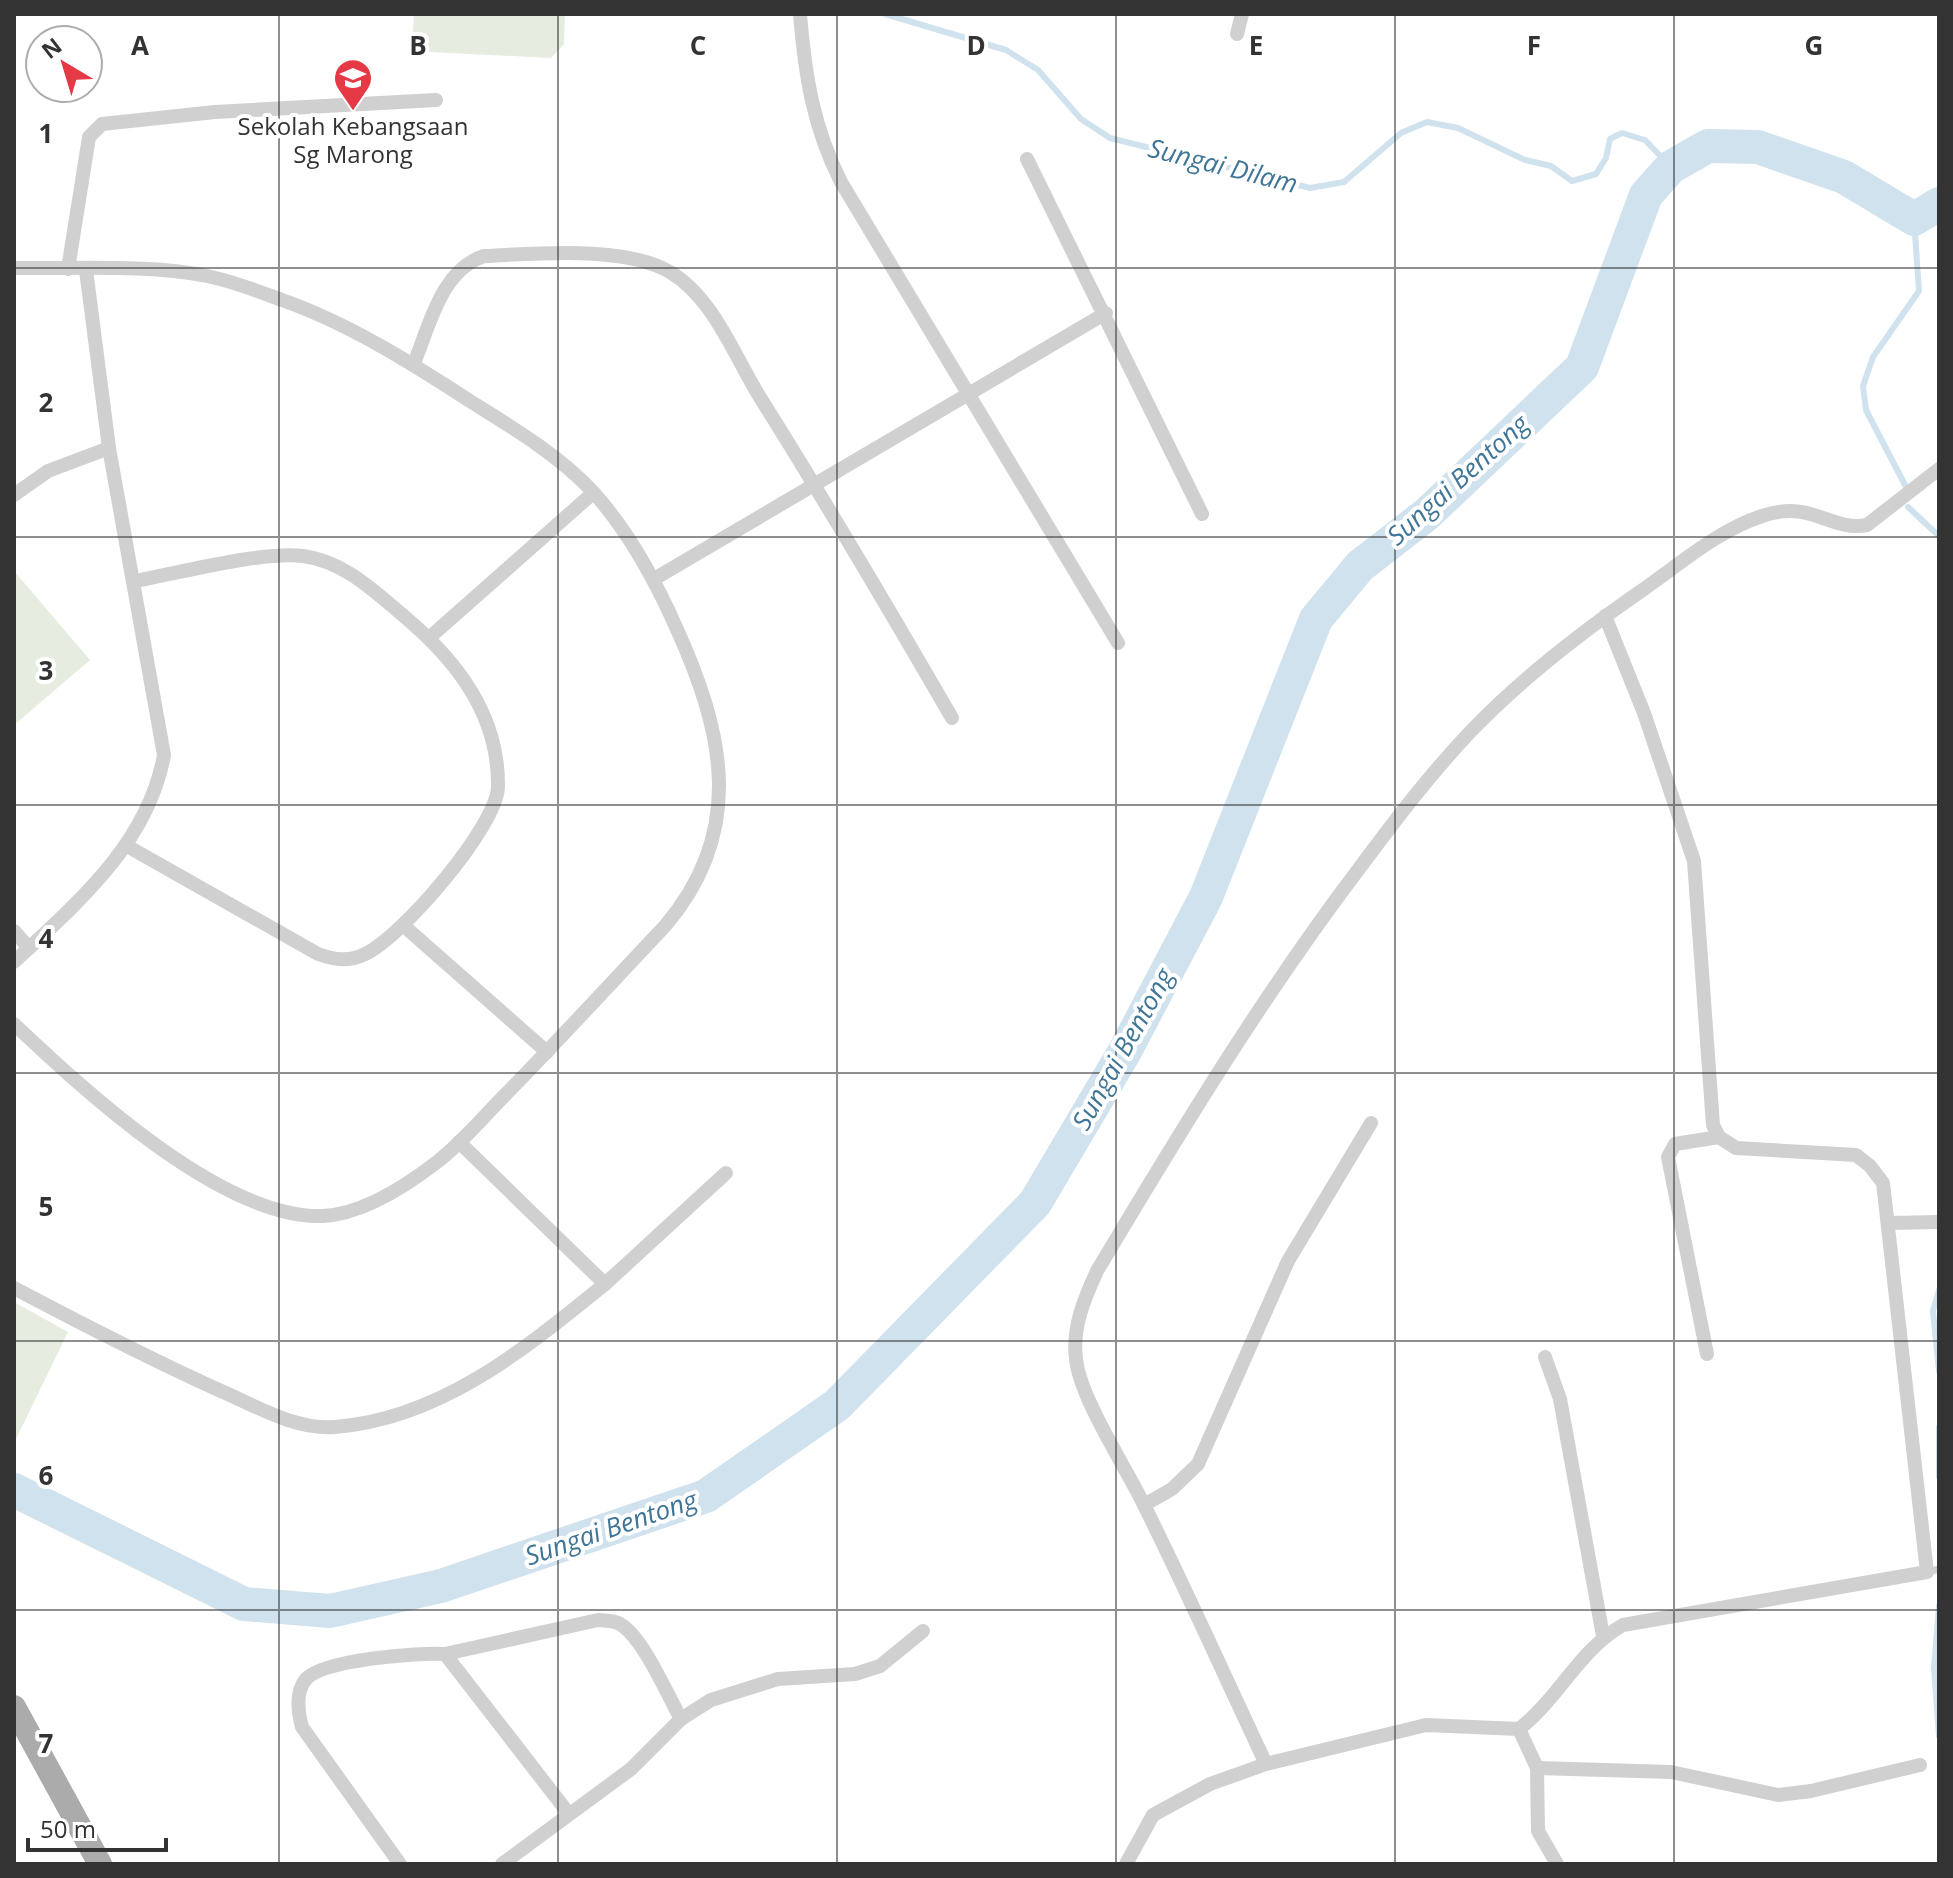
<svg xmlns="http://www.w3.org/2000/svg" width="1953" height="1878" font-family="'Open Sans',sans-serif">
  <rect width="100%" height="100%" fill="#fff"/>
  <g fill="#e6ecdf">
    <path d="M414,14H565L564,44L551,58L412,51Z"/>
    <path d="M14,571L90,660L14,725Z"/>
    <path d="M14,1302L68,1332L14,1443Z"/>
  </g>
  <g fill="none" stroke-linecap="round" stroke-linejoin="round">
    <g stroke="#cfe2ee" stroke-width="6">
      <path d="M885,14L1006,50L1038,70L1081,119L1110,138L1310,188L1344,182L1401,133L1427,122L1458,128L1525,160L1551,166L1572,181L1596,174L1606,158L1610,139L1622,133L1645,140L1671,167"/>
      <path d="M1906,487L1866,410L1863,386L1873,357L1919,291L1914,219"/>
      <path d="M1908,507L1939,536"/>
      <path d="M1939,1290L1933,1311L1939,1371"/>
      <path d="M1939,1427V1477"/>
      <path d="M1939,1606L1934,1668L1939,1736"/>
    </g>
    <path stroke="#cfe2ee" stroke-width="34" d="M14,1490L244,1604L330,1611L441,1586L706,1496L837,1405L1035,1203L1125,1051L1206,897L1316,619L1360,566L1427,514L1582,367L1646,195L1671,167L1708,146L1758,147L1844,177L1914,219L1939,204"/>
    <path stroke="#d0d0d0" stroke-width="7" d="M1927,1572L1939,1569"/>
    <g stroke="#d0d0d0" stroke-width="14">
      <path d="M800,14C805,75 813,127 841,182L1118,643"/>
      <path d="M1237,34L1242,14"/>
      <path d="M1027,159L1202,514"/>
      <path d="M14,268C73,269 150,264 207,276C232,281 258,291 282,300C350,324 413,364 473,403C515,429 561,457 594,493C629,532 655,580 676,627C723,731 747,830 665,926C612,982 560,1039 506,1094C484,1116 462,1143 437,1162C406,1186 363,1214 323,1216C222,1219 84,1090 14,1024"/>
      <path d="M68,269L89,137L102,124L215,112L436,100"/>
      <path d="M414,363C430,325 441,270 484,256C536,254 624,245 670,272C714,298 735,358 761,399C827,504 890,611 952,718"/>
      <path d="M14,495L48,471L109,448"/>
      <path d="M654,579L1106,313"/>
      <path d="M430,637L593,493"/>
      <path d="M127,846L318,954C335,960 349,962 365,954C401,938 497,826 498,787C499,715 457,661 405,617C375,592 344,561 303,556C262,551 179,573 135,581"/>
      <path d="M404,926L547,1052"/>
      <path d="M14,931L29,948"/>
      <path d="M14,962C77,903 148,844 164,755L109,448L86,270"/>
      <path d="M1888,1223L1939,1222"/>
      <path d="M605,1284L726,1173"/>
      <path d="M14,1288C82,1324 150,1359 221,1391C256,1406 295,1430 335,1427C441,1419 526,1348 605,1284L459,1142"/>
      <path d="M1707,1354L1668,1157L1675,1144L1719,1137"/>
      <path d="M1545,1357L1560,1399L1603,1636"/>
      <path d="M1144,1505L1172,1489L1198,1464L1288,1261L1371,1123"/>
      <path d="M445,1654L598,1620C607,1621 616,1620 623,1626C645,1642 667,1694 681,1719"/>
      <path d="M1519,1729L1537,1768L1538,1831L1557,1864"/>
      <path d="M1266,1764C1225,1677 1186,1589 1143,1503C1125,1466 1080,1398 1076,1359C1072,1328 1084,1299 1097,1271C1180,1132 1263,995 1361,866C1396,819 1431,773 1472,730C1524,676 1583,631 1644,589C1681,563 1719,530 1762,516C1812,499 1830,532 1867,525L1939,469"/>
      <path d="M1537,1768L1671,1772L1778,1795L1811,1791L1920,1765"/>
      <path d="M400,1864L302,1727C298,1712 295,1692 306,1679C323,1660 418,1652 445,1654L569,1814"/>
      <path d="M502,1864L631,1769L681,1719L711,1700L778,1679L855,1674L880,1666L923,1631"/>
      <path d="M1126,1864L1153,1815L1210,1784L1266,1764L1426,1725L1519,1729C1558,1699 1580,1649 1623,1625L1927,1572L1883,1183L1870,1166L1856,1155L1736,1148L1719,1137L1713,1125L1694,861L1644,713L1605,616"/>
    </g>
    <path stroke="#ababab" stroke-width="24" d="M14,1707L100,1864"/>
  </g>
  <path fill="none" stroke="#333" stroke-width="2" stroke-opacity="0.55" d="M279,14V1864M558,14V1864M837,14V1864M1116,14V1864M1395,14V1864M1674,14V1864M14,268H1939M14,537H1939M14,805H1939M14,1073H1939M14,1341H1939M14,1610H1939"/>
  <defs>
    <g id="school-pin" transform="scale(2)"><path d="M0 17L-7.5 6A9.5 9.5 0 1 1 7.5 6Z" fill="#e63946" stroke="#fff"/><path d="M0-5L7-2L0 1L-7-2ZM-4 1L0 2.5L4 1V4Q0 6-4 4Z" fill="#fff"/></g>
  </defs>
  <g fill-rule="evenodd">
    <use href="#school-pin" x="353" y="78"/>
  </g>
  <g text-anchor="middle" stroke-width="8" stroke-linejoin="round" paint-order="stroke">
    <g font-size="24" fill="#333" stroke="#fff">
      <text x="353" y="135">Sekolah Kebangsaan<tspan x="353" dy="28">Sg Marong</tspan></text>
    </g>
    <g font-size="26" font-style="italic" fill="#3f7597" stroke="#fff">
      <text transform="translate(1223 166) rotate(14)" y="9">Sungai Dilam</text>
      <text transform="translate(1458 480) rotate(-42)" y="9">Sungai Bentong</text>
      <text transform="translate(1123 1049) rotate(-61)" y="9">Sungai Bentong</text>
      <text transform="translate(611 1528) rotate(-19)" y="9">Sungai Bentong</text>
    </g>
  </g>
  <g font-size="26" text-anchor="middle" font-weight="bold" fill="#333" stroke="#fff" stroke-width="8" stroke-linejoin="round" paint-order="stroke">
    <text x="140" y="55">A</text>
    <text x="418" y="55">B</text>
    <text x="698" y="55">C</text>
    <text x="976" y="55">D</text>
    <text x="1256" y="55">E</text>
    <text x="1534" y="55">F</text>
    <text x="1814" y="55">G</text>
    <text x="46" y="143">1</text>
    <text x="46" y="412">2</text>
    <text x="46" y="680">3</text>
    <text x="46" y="948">4</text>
    <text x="46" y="1216">5</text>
    <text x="46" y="1485">6</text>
    <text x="46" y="1753">7</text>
  </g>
  <rect width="1953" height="1878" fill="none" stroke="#333333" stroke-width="32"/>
  <g transform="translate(64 64) rotate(322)"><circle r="38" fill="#ffffff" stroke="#adadad" stroke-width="2"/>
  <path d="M0-6L14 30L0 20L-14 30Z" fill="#e63946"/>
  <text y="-12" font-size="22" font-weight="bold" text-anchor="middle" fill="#333333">N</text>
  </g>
  <path d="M28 1838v12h138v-12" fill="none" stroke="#333333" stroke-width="4"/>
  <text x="40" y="1838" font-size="24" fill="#333333" stroke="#ffffff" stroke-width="6" paint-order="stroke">50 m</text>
</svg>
